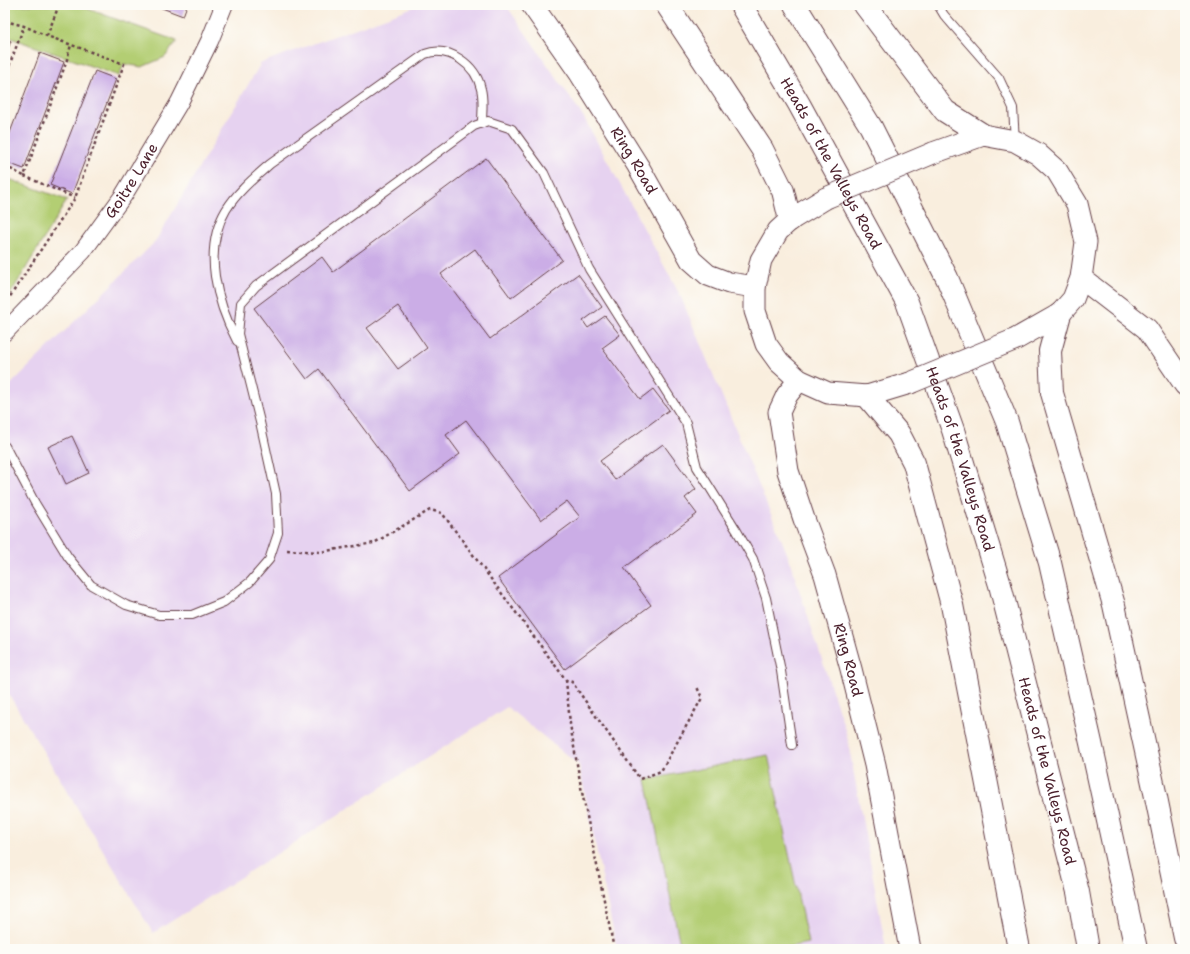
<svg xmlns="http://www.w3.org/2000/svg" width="1190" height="954" font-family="'Shantell Sans',sans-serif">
  <rect width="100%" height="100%" fill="#fdfcf7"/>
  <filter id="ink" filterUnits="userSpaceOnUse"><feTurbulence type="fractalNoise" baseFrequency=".025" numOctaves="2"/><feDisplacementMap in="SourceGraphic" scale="8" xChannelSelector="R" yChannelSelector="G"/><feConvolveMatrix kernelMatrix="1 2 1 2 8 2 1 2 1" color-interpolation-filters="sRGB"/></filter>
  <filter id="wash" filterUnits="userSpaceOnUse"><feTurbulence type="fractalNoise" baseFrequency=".012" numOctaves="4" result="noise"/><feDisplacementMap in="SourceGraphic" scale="16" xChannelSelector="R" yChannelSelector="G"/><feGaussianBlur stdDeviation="0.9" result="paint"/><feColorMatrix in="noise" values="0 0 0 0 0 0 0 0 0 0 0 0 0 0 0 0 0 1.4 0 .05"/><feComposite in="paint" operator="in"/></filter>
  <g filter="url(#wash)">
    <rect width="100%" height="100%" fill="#f9eede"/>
    <path fill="#e6d2f0" d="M419,5H506L583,116L681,297L787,553L847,736L886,949H617L579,765L507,707L153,933L5,688V390L155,242L261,63Z"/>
    <g fill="#b3ce73" stroke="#7e764f">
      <path d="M5,5H77L177,41L165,57L142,67L124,64L119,76L5,36Z"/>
      <path d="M9,179L67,200L5,303V191Z"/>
      <path d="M768,755L808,943L778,949H681L646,780Z"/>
    </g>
    <g id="blocks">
      <g fill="#cbade6" fill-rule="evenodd">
        <path d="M154,5H187L183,16Z"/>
        <path d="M5,39L11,41L5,56Z"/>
        <path d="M40,53L64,62L24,169L5,162V146Z"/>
        <path d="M95,71L116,79L72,194L50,185Z"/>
        <path d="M486,158L562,260L511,298L475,249L441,274L490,339L578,274L602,307L583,321L588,328L605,316L620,335L602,348L640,399L653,389L669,410L600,461L615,480L663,444L696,489L685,498L697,514L624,568L651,605L565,669L498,578L580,517L567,501L541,520L466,420L446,435L460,454L410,491L319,369L307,379L254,308L322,257L333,272ZM398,306L427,348L398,369L367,328Z"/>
        <path d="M72,436L89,473L66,484L48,447Z"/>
      </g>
    </g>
  </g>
  <g filter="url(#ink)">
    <use href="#blocks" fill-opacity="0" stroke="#643e46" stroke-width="1"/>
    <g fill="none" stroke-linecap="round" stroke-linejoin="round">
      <g stroke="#643e46" stroke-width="10">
        <g id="service">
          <path d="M938,5L944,15L999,78L1013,108L1015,141"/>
          <path d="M237,341C217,303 202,250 226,210C237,192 254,178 270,164L425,54C449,45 476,65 481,89C484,100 482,112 482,123"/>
          <path d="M5,446L35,503L68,557L91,585L126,605L159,615H192L224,602L250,582L269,560L278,533L276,494L260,422L238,334L241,303L256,286L474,126L488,121L512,129L544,173L589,269L686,423L697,467L737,531L753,559L766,598L781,671L792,745"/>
        </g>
      </g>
      <g stroke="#643e46" stroke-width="19">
        <g id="minor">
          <path id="s1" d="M5,332L83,251L123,196L179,103L210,40L224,5"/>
        </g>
      </g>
      <g stroke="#643e46" stroke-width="23">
        <g id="tertiary">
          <path id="s2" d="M532,5L579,72L638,166L691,260L708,275L729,283L755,287"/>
          <path d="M933,153L983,135L1015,141L1038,154L1057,171L1077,204L1086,242L1081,278L1073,299L1060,314L1016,339"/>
          <path d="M826,198L790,220L778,231L761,260L755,287V311L766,344L779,362L799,380L828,393L867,396L910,383"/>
          <path d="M1081,278L1147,329L1185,385"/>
          <path id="s3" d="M799,380L787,395L779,412L788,471L804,519L825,575L851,669L875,765L910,949"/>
        </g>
      </g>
      <g stroke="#643e46" stroke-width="24">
        <g id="trunk">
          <path d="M667,5L762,149L783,191L790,220"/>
          <path id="s4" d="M741,5L799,104L907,302L953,430L1000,585L1078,892L1088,949"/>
          <path d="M795,5L871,127L947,278L1007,422L1050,563L1091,743L1136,949"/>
          <path d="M865,5L945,111L983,135"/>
          <path d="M1060,314L1050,351L1052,393L1114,605L1156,797L1185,938"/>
          <path d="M867,396L899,434L914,463L952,605L1019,949"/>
        </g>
      </g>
      <g stroke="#643e46" stroke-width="2.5" stroke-dasharray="3 3" stroke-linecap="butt">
        <path d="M5,14L8,5"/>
        <path d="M5,21L24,26L47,36L124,64L75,198L9,298"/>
        <path d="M47,36L59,5"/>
        <path d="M5,77L24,26"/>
        <path d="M5,166L24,176L66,63L71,45"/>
        <path d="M24,176L75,198"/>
        <path d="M287,550L320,552L374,543L430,510L442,513L566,680L572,682L640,779L661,771L702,698L697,687"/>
        <path d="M566,680L570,724L581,787L614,949"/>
      </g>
      <use href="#service" stroke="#fff" stroke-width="8"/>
      <use href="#minor" stroke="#fff" stroke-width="17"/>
      <use href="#tertiary" stroke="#fff" stroke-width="21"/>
      <use href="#trunk" stroke="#fff" stroke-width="22"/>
      <g stroke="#643e46" stroke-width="23" stroke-linecap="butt">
        <g id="tertiary-bridge">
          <path d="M826,198L933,153"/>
          <path d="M910,383L1016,339"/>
        </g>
      </g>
      <use href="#tertiary-bridge" stroke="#fff" stroke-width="21"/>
    </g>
  </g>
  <g text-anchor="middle" stroke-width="4" stroke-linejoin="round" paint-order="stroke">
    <g font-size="15" fill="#4a1f2b" stroke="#fdfcf7">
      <text dy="5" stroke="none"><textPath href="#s2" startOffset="186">Ring Road</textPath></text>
      <text dy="5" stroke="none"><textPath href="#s4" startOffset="182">Heads of the Valleys Road</textPath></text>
      <text dy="5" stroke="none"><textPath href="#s1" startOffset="198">Goitre Lane</textPath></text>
      <text dy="5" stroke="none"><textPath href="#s4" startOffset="506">Heads of the Valleys Road</textPath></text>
      <text dy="5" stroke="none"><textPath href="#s3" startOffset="296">Ring Road</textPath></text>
      <text dy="5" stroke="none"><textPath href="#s4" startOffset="830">Heads of the Valleys Road</textPath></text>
    </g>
  </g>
  <rect width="1190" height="954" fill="none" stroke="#fdfcf7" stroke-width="20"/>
</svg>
